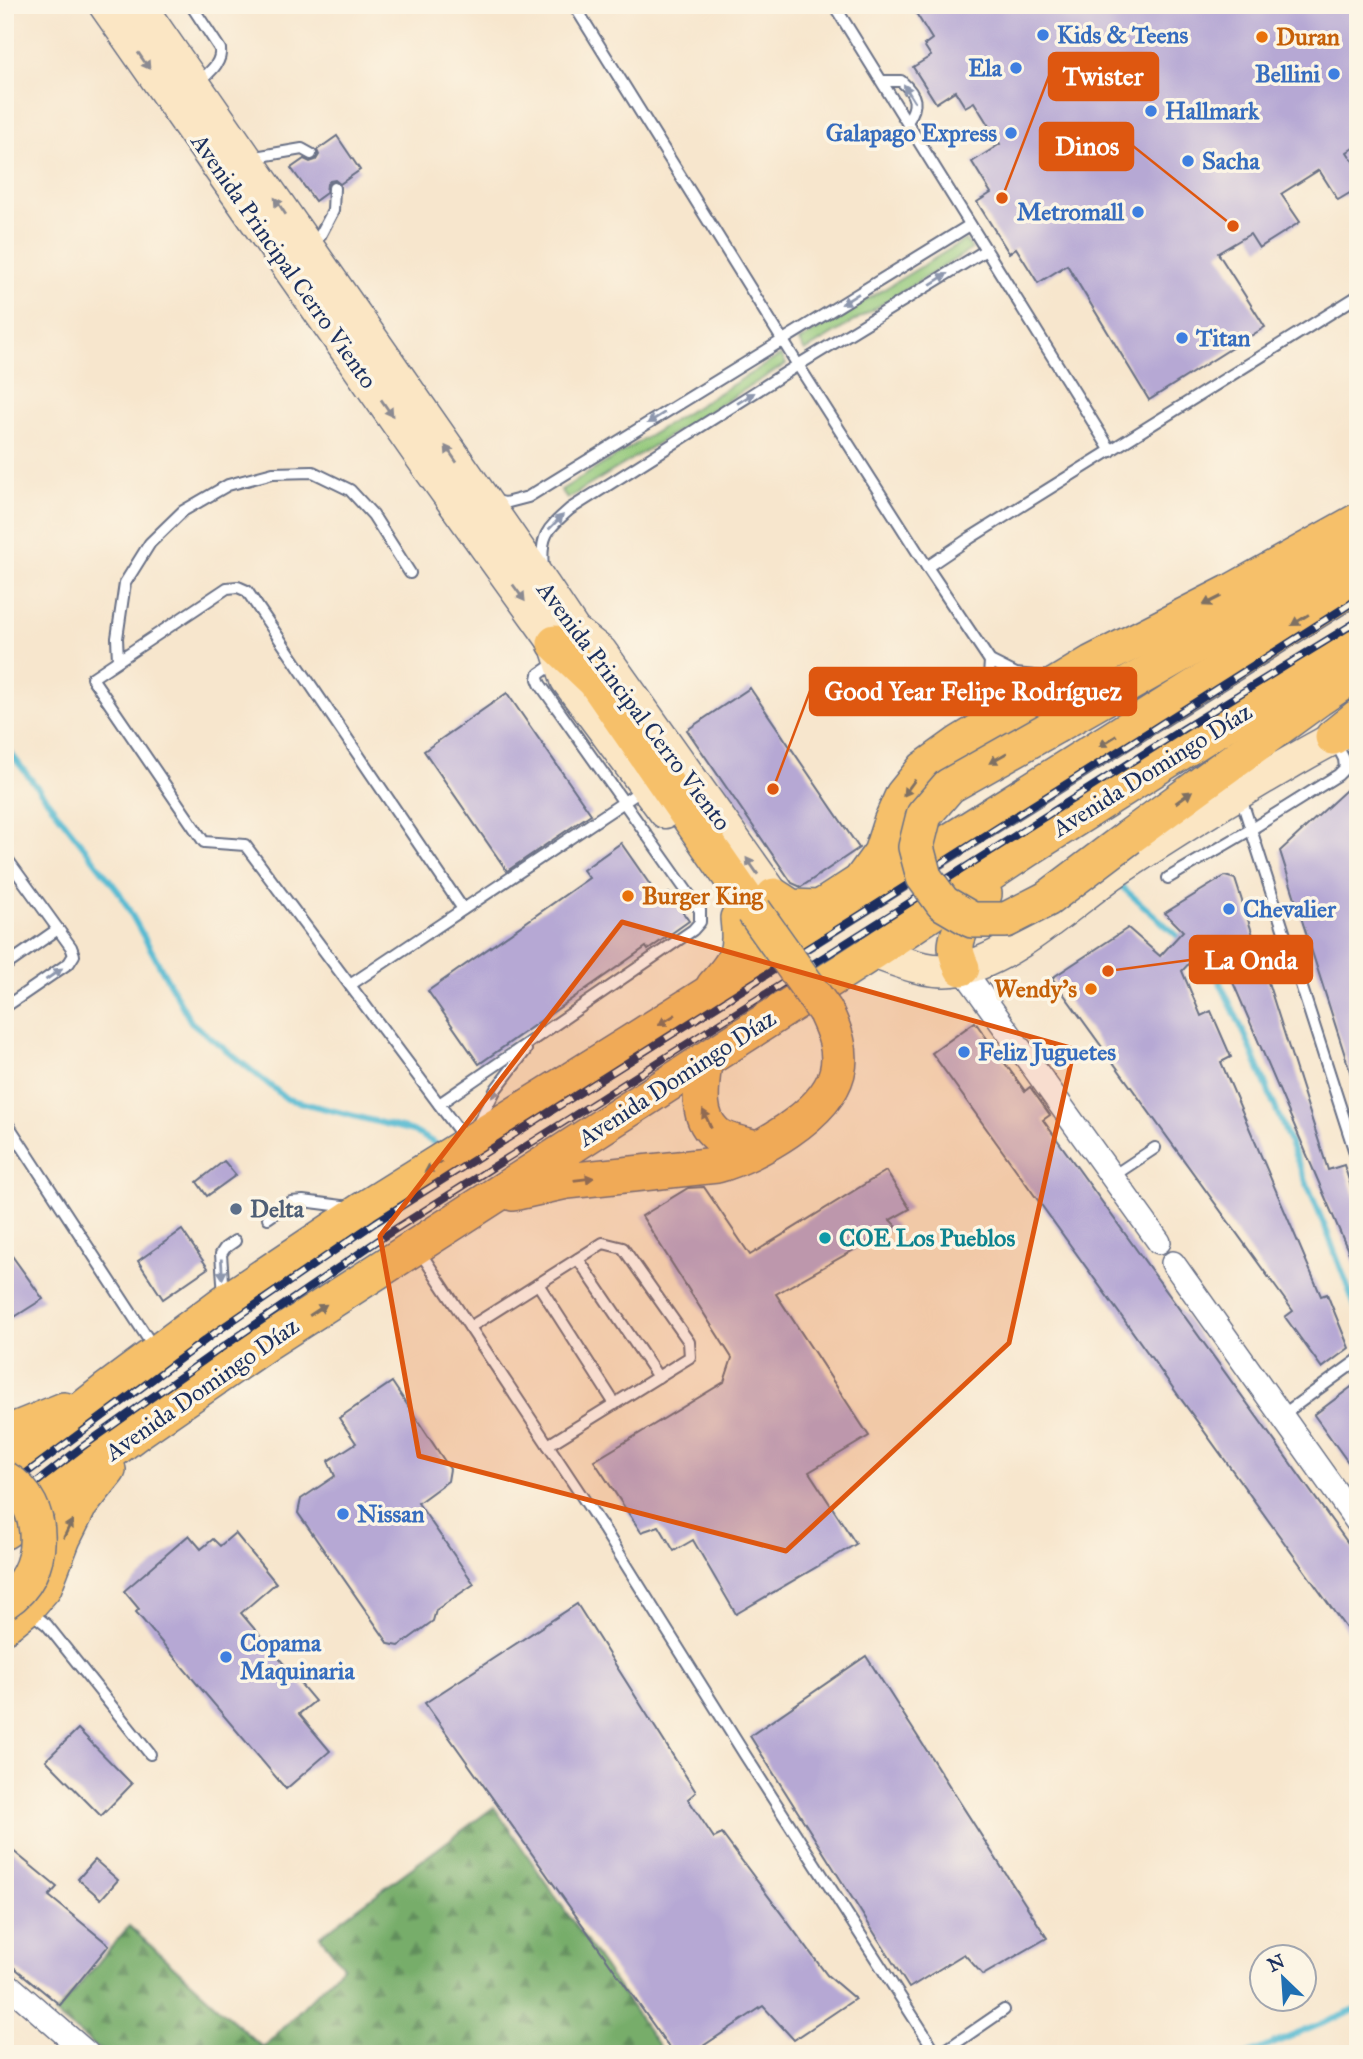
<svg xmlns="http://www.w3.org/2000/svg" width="1363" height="2059" font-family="'IM FELL Great Primer',serif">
  <defs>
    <pattern id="forest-firs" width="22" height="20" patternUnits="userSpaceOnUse" patternTransform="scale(1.75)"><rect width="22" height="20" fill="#77ad6b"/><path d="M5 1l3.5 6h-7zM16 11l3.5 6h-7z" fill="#618d5b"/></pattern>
  </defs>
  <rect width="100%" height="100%" fill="#fcf5e5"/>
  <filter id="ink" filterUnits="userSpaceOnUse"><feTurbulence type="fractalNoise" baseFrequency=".0143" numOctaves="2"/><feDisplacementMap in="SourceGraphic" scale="14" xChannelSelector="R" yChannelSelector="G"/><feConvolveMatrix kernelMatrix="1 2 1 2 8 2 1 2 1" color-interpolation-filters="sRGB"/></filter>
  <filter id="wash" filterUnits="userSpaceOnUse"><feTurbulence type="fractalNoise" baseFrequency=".00686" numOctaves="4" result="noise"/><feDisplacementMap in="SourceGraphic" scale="28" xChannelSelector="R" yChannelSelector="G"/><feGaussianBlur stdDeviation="1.57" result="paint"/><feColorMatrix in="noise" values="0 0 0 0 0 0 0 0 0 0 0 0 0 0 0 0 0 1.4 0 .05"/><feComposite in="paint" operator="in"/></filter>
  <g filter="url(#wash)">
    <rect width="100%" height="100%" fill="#f7e6cd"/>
    <g fill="#94c97b" stroke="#587c6c" stroke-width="2">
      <path d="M965,240L972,249L805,351L799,341Z"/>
      <path d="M781,355L786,364L567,499L561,490Z"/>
    </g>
    <path fill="url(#forest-firs)" stroke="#496e64" stroke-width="2" d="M494,1807L664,2054H105L55,2014L129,1926L263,2048L343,1966L320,1936Z"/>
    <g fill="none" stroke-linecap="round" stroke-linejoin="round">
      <g stroke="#54bad2" stroke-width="6">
        <path d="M5,746L119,892L191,1022L287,1099L413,1131L438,1145"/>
        <path d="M1121,886L1182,940"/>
        <path d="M1193,950L1214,970L1246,1037L1329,1237L1358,1314"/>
        <path d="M1248,2054L1358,2009"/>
      </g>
    </g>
    <g id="blocks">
      <g fill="#b6a8d4">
        <path d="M911,5H1358V145L1347,152L1358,169V188L1338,200L1319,170L1281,194L1300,222L1259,248L1250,234L1218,253L1265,327L1149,400L1067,265L1038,283L1016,248L1009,253L977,202L991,193L972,162L1000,144L974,102L965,107L955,91L936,103L913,67L931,56L924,45L932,39Z"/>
        <path d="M337,136L360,170L340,184L335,180L330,181L327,184L326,193L315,201L291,168L304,159L310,162L316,160L319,155L317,150Z"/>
        <path d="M750,688L859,848L801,887L792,883L687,730Z"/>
        <path d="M507,693L591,814L507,871L424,751Z"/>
        <path d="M1358,779V1083L1354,1084L1280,851Z"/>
        <path d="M621,843L660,899L669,893L689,921L648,950L646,947L479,1064L428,991L589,878L583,870Z"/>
        <path d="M1225,876L1235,879L1328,1170L1344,1165L1358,1208V1274L1226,966L1221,968L1202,949L1182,971L1201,1016L1211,1011L1231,1057L1221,1062L1321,1296L1327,1294L1349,1348L1322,1368L1285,1317L1293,1311L1052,978L1128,928L1160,956L1183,931L1165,913Z"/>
        <path d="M975,1022L1025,1091L1030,1087L1050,1115L1043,1120L1358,1557V1645L932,1053Z"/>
        <path d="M224,1161L236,1175L207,1196L197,1182Z"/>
        <path d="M886,1171L910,1209L890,1220L896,1226L776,1294L869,1436L809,1472L856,1544L736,1614L693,1540L674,1551L659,1526L641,1532L594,1461L724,1382L732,1358L642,1216L688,1188L704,1187L750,1255Z"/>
        <path d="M182,1230L208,1268L163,1299L138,1261Z"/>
        <path d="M5,1246L43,1299L5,1323Z"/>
        <path d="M392,1382L450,1469L448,1481L418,1503L474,1584L436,1610L433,1621L399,1646L389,1644L298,1513L301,1499L335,1476L328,1461L356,1443L339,1418Z"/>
        <path d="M1358,1382V1476L1314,1415Z"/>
        <path d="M235,1533L276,1583L241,1613L315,1701L299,1714L330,1751L286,1789L136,1612L139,1609L124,1591L189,1535L201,1549L213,1539L220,1546Z"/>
        <path d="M577,1604L696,1792L688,1799L714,1838L722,1834L827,1975L855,1999L794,2040L763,2006L691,2054H674L425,1703Z"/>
        <path d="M866,1656L1047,1938L983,1975L964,1954L909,1988L750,1736Z"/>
        <path d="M78,1729L132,1784L101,1816L46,1760Z"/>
        <path d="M12,1850L57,1887L49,1896L109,1945L60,2005L5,1960V1859Z"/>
        <path d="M95,1860L118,1880L101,1899L78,1879Z"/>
      </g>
    </g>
  </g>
  <g filter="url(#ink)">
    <use href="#blocks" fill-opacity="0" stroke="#686f85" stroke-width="2"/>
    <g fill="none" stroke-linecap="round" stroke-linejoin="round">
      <g stroke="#686f85" stroke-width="14">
        <g id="lane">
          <path d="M191,5L220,49C222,64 208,73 198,83"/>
          <path d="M574,5L798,365L927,567L990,661L1016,674L1044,677L1050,675"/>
          <path d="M834,5L1111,451"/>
          <path d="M882,81H901C917,95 919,105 907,122"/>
          <path d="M249,158L302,149L311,154"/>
          <path d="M313,249L333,211L334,188"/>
          <path d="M491,500L505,503L528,497L970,225"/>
          <path d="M927,567L970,538L1358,296"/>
          <path d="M543,569C540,536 546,530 570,509L798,365L986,250"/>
          <path d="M118,660L117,638L125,583L150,543L183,511L228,485L273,473L313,472L350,490L373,515L410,573"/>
          <path d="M979,719L988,693L990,661"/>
          <path d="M1240,795L1358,1162"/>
          <path d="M5,856L71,947L74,955L69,963L5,1007"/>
          <path d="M1168,878L1250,830L1338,775L1345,768L1344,759L1334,740"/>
          <path d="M463,909L247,591L238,587L227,588L92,678L204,842L245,845L465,1139"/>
          <path d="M5,966L58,929"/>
          <path d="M350,985L645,788"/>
          <path d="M439,1104L693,930L700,922V910L540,684L538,679L539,674L558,661"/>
          <path d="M5,1120L154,1348"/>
          <path d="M476,1127L496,1089L526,1050"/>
          <path d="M1113,1176L1155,1148"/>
          <path d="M268,1218L291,1202L303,1201L350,1207"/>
          <path d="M418,1249L605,1531L745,1755L937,2054"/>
          <path d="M578,1259L658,1377"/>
          <path d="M538,1284L615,1404"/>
          <path d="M224,1295L221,1254L225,1248L235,1241"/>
          <path d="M470,1327L603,1243L623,1248L689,1342L690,1357L548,1445"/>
          <path d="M1281,1416L1358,1360"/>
          <path d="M28,1610L47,1625L150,1754"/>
          <path d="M940,2054L1004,2010"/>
        </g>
      </g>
      <g stroke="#686f85" stroke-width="26">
        <g id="street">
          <path d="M962,968L1159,1242"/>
          <path d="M1173,1263L1358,1523"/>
          <path d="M5,1982L88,2054"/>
        </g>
      </g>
      <g stroke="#686f85" stroke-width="35">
        <g id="secondary">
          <path d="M105,5L429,468L555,643L567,680L665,812"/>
          <path d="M139,5L544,586L574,631L601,652L774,896L772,913L765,920"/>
          <path d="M873,952C901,962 930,975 960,969C1014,958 1072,901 1117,870C1165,838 1213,808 1262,779C1293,761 1323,742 1355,728"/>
        </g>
      </g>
      <g stroke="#686f85" stroke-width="38">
        <g id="primary">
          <path d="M555,643L595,681L754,911"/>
          <path d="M1057,725L1358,553"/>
          <path d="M1333,737L1358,717"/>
          <path d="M1129,837L1318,699L1358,672"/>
          <path d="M774,896L791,907L820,908L860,882L881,853L891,822L903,795L924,769L960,743L1092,663L1229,593L1358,521"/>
          <path d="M962,968C959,961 956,955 956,947C956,932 974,905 984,894"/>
          <path d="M714,986C737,961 742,952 738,918"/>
          <path d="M704,1061C702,1084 695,1114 714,1132C723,1142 744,1144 756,1148"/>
          <path d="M513,1193L567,1181L717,1165C756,1154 826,1115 837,1073C843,1051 834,1030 825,1011"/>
          <path d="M5,1434L64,1410"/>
          <path d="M5,1470L108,1389L225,1302L364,1209L630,1043L1358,584"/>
          <path d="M5,1531L140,1430L266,1343L873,952L1026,850L1358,640"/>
          <path d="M5,1625L26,1608L44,1587L63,1538L79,1506L108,1470"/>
        </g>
      </g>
      <use href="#lane" stroke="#fff" stroke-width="10"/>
      <use href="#street" stroke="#fff" stroke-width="23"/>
      <use href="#secondary" stroke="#fbe6c4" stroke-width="32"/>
      <use href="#primary" stroke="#f6c06b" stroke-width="35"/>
      <g stroke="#1b2f5e" stroke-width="8">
        <g id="rail">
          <path d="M5,1489L216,1332L376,1222L1358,599"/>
          <path d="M5,1507L82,1447L224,1346L386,1235L1183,729L1358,621"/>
        </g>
      </g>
      <use href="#rail" stroke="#fcf5e5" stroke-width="5" stroke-dasharray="16" stroke-linecap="butt"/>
      <g stroke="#686f85" stroke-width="38" stroke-linecap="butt">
        <g id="primary-bridge">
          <path d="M1057,725L949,786L924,815L916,847L924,877L943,903L972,920H1006L1047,899L1129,837"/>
          <path d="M754,911L825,1011"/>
          <path d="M5,1479C49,1504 47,1575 5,1601"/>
        </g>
      </g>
      <use href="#primary-bridge" stroke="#f6c06b" stroke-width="35"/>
    </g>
    <defs><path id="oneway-solid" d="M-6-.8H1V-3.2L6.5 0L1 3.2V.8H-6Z" transform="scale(1.75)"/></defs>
    <g fill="#8b8a91">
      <use href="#oneway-solid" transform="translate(144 61) rotate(55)"/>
      <use href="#oneway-solid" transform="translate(280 206) rotate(-124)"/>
      <use href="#oneway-solid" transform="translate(387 408) rotate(55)"/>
      <use href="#oneway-solid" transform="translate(451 454) rotate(-125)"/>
      <use href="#oneway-solid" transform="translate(519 593) rotate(54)"/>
      <use href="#oneway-solid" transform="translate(752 866) rotate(-125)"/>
    </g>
    <g fill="#8d97ae">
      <use href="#oneway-solid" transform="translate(909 93) rotate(-122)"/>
      <use href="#oneway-solid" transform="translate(939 279) rotate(-32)"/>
      <use href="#oneway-solid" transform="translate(850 299) rotate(148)"/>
      <use href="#oneway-solid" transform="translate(746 398) rotate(-32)"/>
      <use href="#oneway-solid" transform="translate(656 418) rotate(148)"/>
      <use href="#oneway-solid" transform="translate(556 522) rotate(-45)"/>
      <use href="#oneway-solid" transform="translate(54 974) rotate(-35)"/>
      <use href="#oneway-solid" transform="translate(497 1089) rotate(122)"/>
      <use href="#oneway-solid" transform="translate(222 1269) rotate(86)"/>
    </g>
    <g fill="#7e7064">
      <use href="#oneway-solid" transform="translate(1212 601) rotate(153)"/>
      <use href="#oneway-solid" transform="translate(1300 620) rotate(148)"/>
      <use href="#oneway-solid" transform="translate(1108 741) rotate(148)"/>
      <use href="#oneway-solid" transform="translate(998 758) rotate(150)"/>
      <use href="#oneway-solid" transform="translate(909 788) rotate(126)"/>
      <use href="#oneway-solid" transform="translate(1184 797) rotate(-36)"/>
      <use href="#oneway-solid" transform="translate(667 1020) rotate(148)"/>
      <use href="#oneway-solid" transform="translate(707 1119) rotate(-115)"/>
      <use href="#oneway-solid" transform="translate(433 1167) rotate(148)"/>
      <use href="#oneway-solid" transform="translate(584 1179) rotate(-7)"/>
      <use href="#oneway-solid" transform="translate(318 1310) rotate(-33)"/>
      <use href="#oneway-solid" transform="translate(68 1529) rotate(-64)"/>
    </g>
  </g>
  <path fill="#de5710" fill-opacity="0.2" stroke="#de5710" stroke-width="5" stroke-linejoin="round" d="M622,922L1074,1049L1009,1343L786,1551L419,1456L380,1236Z"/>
  <g fill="#3f7fe0" stroke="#fcf5e5" stroke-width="2.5">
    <circle cx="1043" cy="35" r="7"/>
    <circle cx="1016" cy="68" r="7"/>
    <circle cx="1334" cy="74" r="7"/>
    <circle cx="1151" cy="111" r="7"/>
    <circle cx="1011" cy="133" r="7"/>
    <circle cx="1188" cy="161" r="7"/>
    <circle cx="1138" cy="212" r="7"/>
    <circle cx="1182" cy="338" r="7"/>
    <circle cx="1229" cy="909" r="7"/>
    <circle cx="964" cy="1052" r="7"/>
    <circle cx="343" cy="1514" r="7"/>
    <circle cx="226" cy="1657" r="7"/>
  </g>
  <g fill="#e8710a" stroke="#fcf5e5" stroke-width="2.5">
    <circle cx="1262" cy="37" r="7"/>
    <circle cx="628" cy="896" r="7"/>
    <circle cx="1091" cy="989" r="7"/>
  </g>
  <circle fill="#5c6f8a" stroke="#fcf5e5" stroke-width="2.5" cx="236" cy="1209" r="7"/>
  <circle fill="#0f9aa8" stroke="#fcf5e5" stroke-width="2.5" cx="825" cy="1238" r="7"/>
  <g text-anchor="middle" stroke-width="7" stroke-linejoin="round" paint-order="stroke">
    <g font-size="24" font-weight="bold" fill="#366cbe" stroke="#fcf5e5" text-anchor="start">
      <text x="1057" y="43">Kids &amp; Teens</text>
      <text x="1002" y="76" text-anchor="end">Ela</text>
      <text x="1320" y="82" text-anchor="end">Bellini</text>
      <text x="1165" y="119">Hallmark</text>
      <text x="997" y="141" text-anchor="end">Galapago Express</text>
      <text x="1202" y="169">Sacha</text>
      <text x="1124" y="220" text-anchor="end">Metromall</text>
      <text x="1196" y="346">Titan</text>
      <text x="1243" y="917">Chevalier</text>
      <text x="978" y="1060">Feliz Juguetes</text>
      <text x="357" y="1522">Nissan</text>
      <text x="240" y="1651">Copama<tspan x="240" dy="28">Maquinaria</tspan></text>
    </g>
    <g font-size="24" font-weight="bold" fill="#c56008" stroke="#fcf5e5" text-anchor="start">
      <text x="1276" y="45">Duran</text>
      <text x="642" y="904">Burger King</text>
      <text x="1077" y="997" text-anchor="end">Wendy's</text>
    </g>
    <g font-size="24" fill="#1b2f5e" stroke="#fcf5e5">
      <text transform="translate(284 261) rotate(55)" y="8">Avenida Principal Cerro Viento</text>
      <text transform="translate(634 706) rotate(53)" y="8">Avenida Principal Cerro Viento</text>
      <text transform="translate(1152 770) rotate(-32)" y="8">Avenida Domingo Díaz</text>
      <text transform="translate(677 1078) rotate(-33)" y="8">Avenida Domingo Díaz</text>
      <text transform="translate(202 1389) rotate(-35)" y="8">Avenida Domingo Díaz</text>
    </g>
    <g font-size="24" font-weight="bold" fill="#4e5e75" stroke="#fcf5e5" text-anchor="start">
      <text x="250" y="1217">Delta</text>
    </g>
    <g font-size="24" font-weight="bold" fill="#0d838f" stroke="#fcf5e5" text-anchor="start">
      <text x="839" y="1246">COE Los Pueblos</text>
    </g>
  </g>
  <path fill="none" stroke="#de5710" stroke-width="2.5" d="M1002 198L1049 76M1233 226L1133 146M773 789L810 691M1108 971L1190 960"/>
  <g fill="#de5710" stroke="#fcf5e5" stroke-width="2.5">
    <circle cx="1002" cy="198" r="7"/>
    <circle cx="1233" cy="226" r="7"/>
    <circle cx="773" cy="789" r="7"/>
    <circle cx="1108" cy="971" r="7"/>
  </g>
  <g fill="#de5710" stroke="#de5710" stroke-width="2.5">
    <rect x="1049" y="53" width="109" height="47" rx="7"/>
    <rect x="1040" y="123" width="93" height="47" rx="7"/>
    <rect x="810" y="668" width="326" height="47" rx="7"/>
    <rect x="1190" y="936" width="122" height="47" rx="7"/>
  </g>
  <g font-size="26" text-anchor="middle" font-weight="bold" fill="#fff">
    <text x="1103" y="85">Twister</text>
    <text x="1087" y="155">Dinos</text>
    <text x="973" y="700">Good Year Felipe Rodríguez</text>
    <text x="1251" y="969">La Onda</text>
  </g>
  <rect width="1363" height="2059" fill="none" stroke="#fcf5e5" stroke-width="28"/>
  <g transform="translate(1283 1978) rotate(335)"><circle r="33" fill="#fcf5e5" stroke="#a2a6af" stroke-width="2"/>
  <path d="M0-5L12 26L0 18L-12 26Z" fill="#1f6fb2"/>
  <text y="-10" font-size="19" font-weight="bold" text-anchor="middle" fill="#1b2f5e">N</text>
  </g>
</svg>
